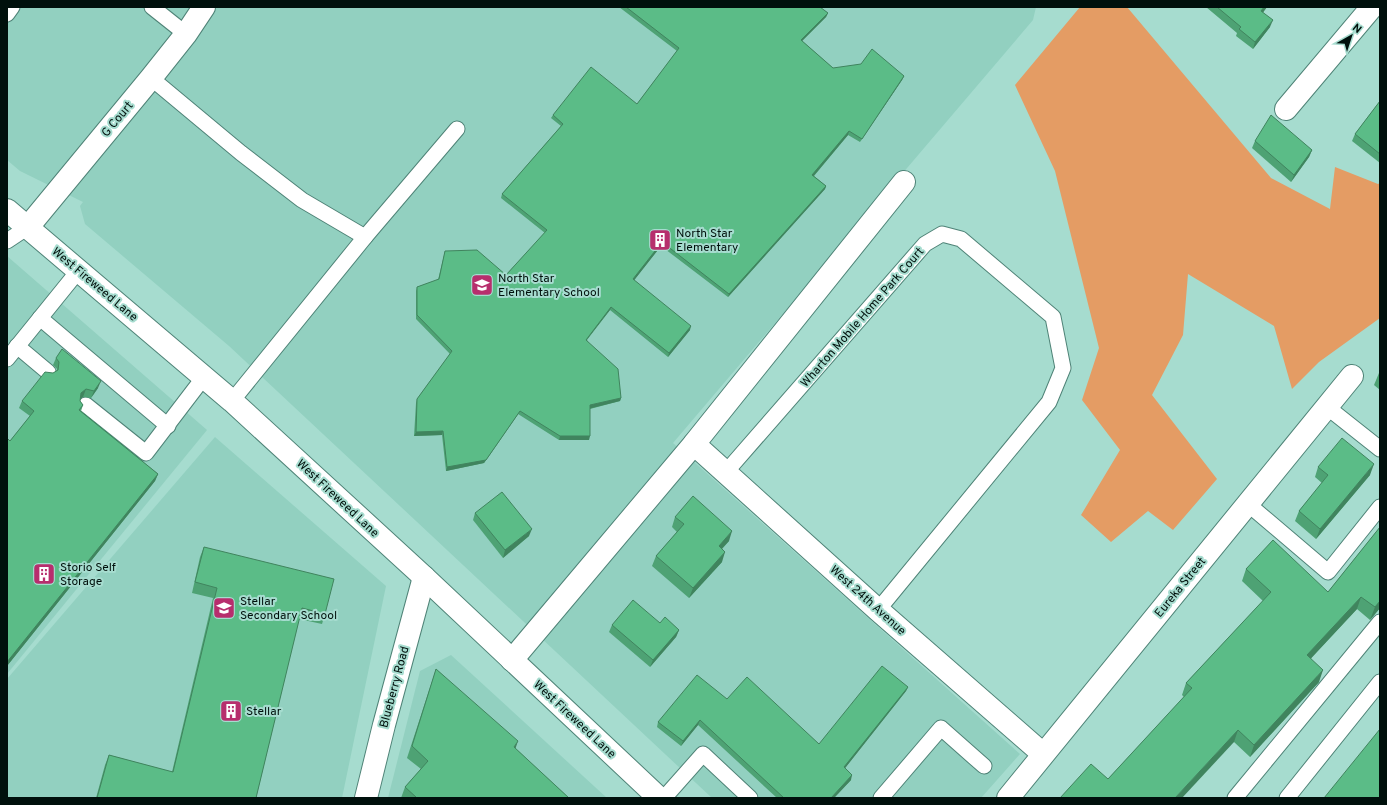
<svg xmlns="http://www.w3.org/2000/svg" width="1387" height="805" font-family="Overpass,sans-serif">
  <rect width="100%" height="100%" fill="#a6dccf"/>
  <g fill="#92d0c0">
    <path d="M7,7H1036L1033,20L673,443L1020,754L981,798H712L229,346L85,224L80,206L83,202L20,171L7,160Z"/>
    <path d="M7,256L207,430L7,674Z"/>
    <path d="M215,437L386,586L342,798H7V679Z"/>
    <path d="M451,655L607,798H388L420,671Z"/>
  </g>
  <path fill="#e49c64" d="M1080,7H1127L1271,178L1330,209L1335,167L1378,184L1380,183V318L1319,362L1292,389L1274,326L1188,274L1183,335L1152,395L1217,479L1173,530L1148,511L1111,542L1081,515L1120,450L1082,400L1099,348L1055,171L1015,85Z"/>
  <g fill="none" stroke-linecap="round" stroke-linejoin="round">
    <g stroke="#4f8377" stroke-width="17">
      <g id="lane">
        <path d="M152,7L186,34"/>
        <path d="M7,14L12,7"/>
        <path d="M151,78L241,153L302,200L365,237"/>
        <path d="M7,241L28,227"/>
        <path d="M40,318L168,426"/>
        <path d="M17,346L48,372"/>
        <path d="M7,359L79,270"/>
        <path d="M232,401L365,237L457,129"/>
        <path d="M86,405L146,453L204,377"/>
        <path d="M1327,407L1380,449"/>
        <path d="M726,472L925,244L942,234L961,239L1053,317L1063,368L1049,402L878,610"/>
        <path d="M1248,504L1328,572L1380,507"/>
        <path d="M664,798L703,754L750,798"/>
        <path d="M881,798L941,728L984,766"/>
        <path d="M1235,798L1380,622"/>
        <path d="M1287,798L1380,682"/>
      </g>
    </g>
    <g stroke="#4f8377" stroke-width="24">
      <g id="street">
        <path d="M1286,109L1372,7"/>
        <path d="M28,227L151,78L186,34L204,7"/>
        <path d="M694,444L878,610L1043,754"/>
        <path d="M512,660L694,444L904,182"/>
        <path d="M366,798L384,725L424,577"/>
        <path d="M1008,798L1352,376"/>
      </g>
    </g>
    <g stroke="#4f8377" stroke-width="24">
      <path id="secondary" d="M7,210L232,401L424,577L659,798"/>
    </g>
    <use href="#lane" stroke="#fff" stroke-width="15"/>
    <use href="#street" stroke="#fff" stroke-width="22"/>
    <use href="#secondary" stroke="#fff" stroke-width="22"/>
  </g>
  <g fill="#4ea274">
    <path d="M619,7H820L828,13L826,17L802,41L833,68L904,76L902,80L860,142L848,135L814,176L826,186L825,189L728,297L661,246L634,280L690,330L668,357L610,310L587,340L621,398L620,401L590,409L589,440H559L518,414L484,463L446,471L442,435L414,436L416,403L417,399L450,354L416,319V291L417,287L438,280L445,251L506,275L545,233L501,198L502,194L561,126L551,118L553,115L637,104L677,51Z"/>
    <path d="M1206,7H1267L1263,12L1270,27L1253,49L1236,36L1237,33Z"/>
    <path d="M1380,101V163L1352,141L1355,134Z"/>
    <path d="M1255,141L1312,150L1309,157L1291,182L1252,148Z"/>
    <path d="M56,358L98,388L91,398L83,397L80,398V401L83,405L81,411L158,474L155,481L7,666V438L10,441L30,416L19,408L22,401L56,371L57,369L53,365Z"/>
    <path d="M1380,371V390L1374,385L1379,373Z"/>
    <path d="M1318,467L1370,475L1316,539L1295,521L1299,511L1322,483L1315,477Z"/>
    <path d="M475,513L529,536L503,558L473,520Z"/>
    <path d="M675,517L729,541L722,549V562L689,598L652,566L656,556L677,532L672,527Z"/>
    <path d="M1380,527V608L1370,620L1357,609L1311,658L1319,682L1250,757L1234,742L1108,779L1184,697L1182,695L1186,683L1263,601L1242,581L1246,569L1328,592Z"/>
    <path d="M204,547L325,614L322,624L299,619L256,798H96L105,765L109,755L172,772L213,598L192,593L200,557Z"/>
    <path d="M660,623L679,630L676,637L650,667L609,632L612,625Z"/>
    <path d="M436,669L516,749L569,798H401L405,787L421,769L407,758Z"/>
    <path d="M908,687L906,691L845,768L851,780L834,798H777L698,725L681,746L657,727L658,722L727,699L819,744Z"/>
  </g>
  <g fill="#40845e">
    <path d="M1264,7H1267L1259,18L1261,11Z"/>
    <path d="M828,13L826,17L799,44L801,40Z"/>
    <path d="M1273,20L1270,27L1253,49L1255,42Z"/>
    <path d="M904,76L902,80L860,142Z"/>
    <path d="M849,131L848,135L811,179L812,175Z"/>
    <path d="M1312,150L1309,157L1291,182L1294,175Z"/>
    <path d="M826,186L825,189L728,297L729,294Z"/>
    <path d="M662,242L661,246L632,283L633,279Z"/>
    <path d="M611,307L610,310L584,343L586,340Z"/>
    <path d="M691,326L690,330L668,357L669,353Z"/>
    <path d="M101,381L98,388L91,398L94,391Z"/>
    <path d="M86,389L83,397L79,400L81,393Z"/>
    <path d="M621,398L620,401L588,409L590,405Z"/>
    <path d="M520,411L518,414L484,463L446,471L447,467Z"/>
    <path d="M443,431L442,435L414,436L416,432Z"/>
    <path d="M560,436H590L589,440H559Z"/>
    <path d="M1374,464L1370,475L1316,539L1320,529Z"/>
    <path d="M158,474L155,481L7,666V662Z"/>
    <path d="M532,529L529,536L503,558L505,550Z"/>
    <path d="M732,531L729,541L715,556L719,546Z"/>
    <path d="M725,552L722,562L689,598L693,588Z"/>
    <path d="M1361,597L1357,609L1303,667L1307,655Z"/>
    <path d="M1380,601V608L1370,620L1375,607Z"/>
    <path d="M679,630L676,637L650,667L653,660Z"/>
    <path d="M1323,670L1319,682L1250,757L1254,745Z"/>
    <path d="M908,687L906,691L842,772L844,767Z"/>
    <path d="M700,720L698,725L681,746L683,741Z"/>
    <path d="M1238,730L1234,742L1182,798H1175Z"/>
    <path d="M518,741L514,753V747Z"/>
    <path d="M852,775L851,780L834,798H831Z"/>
  </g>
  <g fill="#5bbc87" stroke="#40845e">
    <path d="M626,7H820L828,13L801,40L833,68L861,64L872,49L904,76L862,139L849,131L812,175L826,186L729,294L662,242L633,279L691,326L669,353L611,307L586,340L618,369L621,398L590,405V436H560L520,411L486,460L447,467L443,431L416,432L417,399L452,351L417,315V287L439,279L445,251L477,250L506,275L547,230L502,194L563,124L553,115L591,67L637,104L679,48Z"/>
    <path d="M1217,7H1264L1261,11L1273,20L1255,42L1239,29L1241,27Z"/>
    <path d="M1380,101V154L1355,134Z"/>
    <path d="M1271,115L1312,150L1294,175L1255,141Z"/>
    <path d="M62,349L101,381L94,391L86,389L81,393L80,401L83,405L79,410L158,474L7,662V438L10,441L34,411L22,401L45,372L53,373L58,370L59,362L56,358Z"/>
    <path d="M1342,438L1374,464L1320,529L1299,511L1328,475L1318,467Z"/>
    <path d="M502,492L532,529L505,550L475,513Z"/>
    <path d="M693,496L732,531L719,546L725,552L693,588L656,556L684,524L675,517Z"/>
    <path d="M1380,527V601L1375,607L1361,597L1307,655L1323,670L1254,745L1238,730L1175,798H1060L1091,764L1108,779L1192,688L1186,683L1271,592L1246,569L1273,540L1328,592Z"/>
    <path d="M204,547L334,579L325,614L302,608L256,798H97L109,755L173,772L217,588L195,582Z"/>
    <path d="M633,600L660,623L665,617L679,630L653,660L612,625Z"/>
    <path d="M882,666L908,687L844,767L852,775L831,798H784L700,720L683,741L658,722L697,675L727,699L747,677L819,744Z"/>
    <path d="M436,669L518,741L514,747L569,798H417L405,787L428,761L412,746Z"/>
    <path d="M1380,729V798H1324Z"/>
  </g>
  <defs>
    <g id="building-square" transform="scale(1.15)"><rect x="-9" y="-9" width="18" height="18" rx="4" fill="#b72e6d" stroke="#a6dccf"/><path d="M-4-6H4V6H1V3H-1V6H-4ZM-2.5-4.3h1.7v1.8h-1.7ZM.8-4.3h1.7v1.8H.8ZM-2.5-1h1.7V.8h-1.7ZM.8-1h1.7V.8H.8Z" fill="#fff"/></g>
    <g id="school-square" transform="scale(1.15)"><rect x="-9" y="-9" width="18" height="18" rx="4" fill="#b72e6d" stroke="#a6dccf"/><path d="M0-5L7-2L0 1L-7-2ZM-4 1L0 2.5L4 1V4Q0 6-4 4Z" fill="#fff"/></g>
  </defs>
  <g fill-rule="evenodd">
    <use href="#building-square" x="660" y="240"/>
    <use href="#school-square" x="482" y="285"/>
    <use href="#building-square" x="44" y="574"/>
    <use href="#school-square" x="224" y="608"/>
    <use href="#building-square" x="231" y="711"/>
  </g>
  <g text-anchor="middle" stroke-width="4" stroke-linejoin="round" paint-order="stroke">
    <g font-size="12" fill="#00100c" stroke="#a6dccf">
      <text transform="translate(117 119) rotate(-50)" y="4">G Court</text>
      <text transform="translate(95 284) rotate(40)" y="4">West Fireweed Lane</text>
      <text transform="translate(862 317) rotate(-49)" y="4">Wharton Mobile Home Park Court</text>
      <text transform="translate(338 498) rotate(43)" y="4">West Fireweed Lane</text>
      <text transform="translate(1180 587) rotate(-51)" y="4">Eureka Street</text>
      <text transform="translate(868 600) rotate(42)" y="4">West 24th Avenue</text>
      <text transform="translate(394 687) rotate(-75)" y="4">Blueberry Road</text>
      <text transform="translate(575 719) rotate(43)" y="4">West Fireweed Lane</text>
    </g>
    <g font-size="12" fill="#00100c" stroke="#a6dccf" text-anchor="start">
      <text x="676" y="237">North Star<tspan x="676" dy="14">Elementary</tspan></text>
      <text x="498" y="282">North Star<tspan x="498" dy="14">Elementary School</tspan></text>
      <text x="60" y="571">Storio Self<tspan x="60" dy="14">Storage</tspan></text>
      <text x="240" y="605">Stellar<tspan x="240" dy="14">Secondary School</tspan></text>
      <text x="246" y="715">Stellar</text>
    </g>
  </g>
  <rect width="1387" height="805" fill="none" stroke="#00100c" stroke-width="16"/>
  <g transform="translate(1351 36) rotate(39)" stroke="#a6dccf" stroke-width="3" paint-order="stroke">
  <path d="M0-3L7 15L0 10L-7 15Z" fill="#00100c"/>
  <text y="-6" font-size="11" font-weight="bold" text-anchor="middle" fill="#00100c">N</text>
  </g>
</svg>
